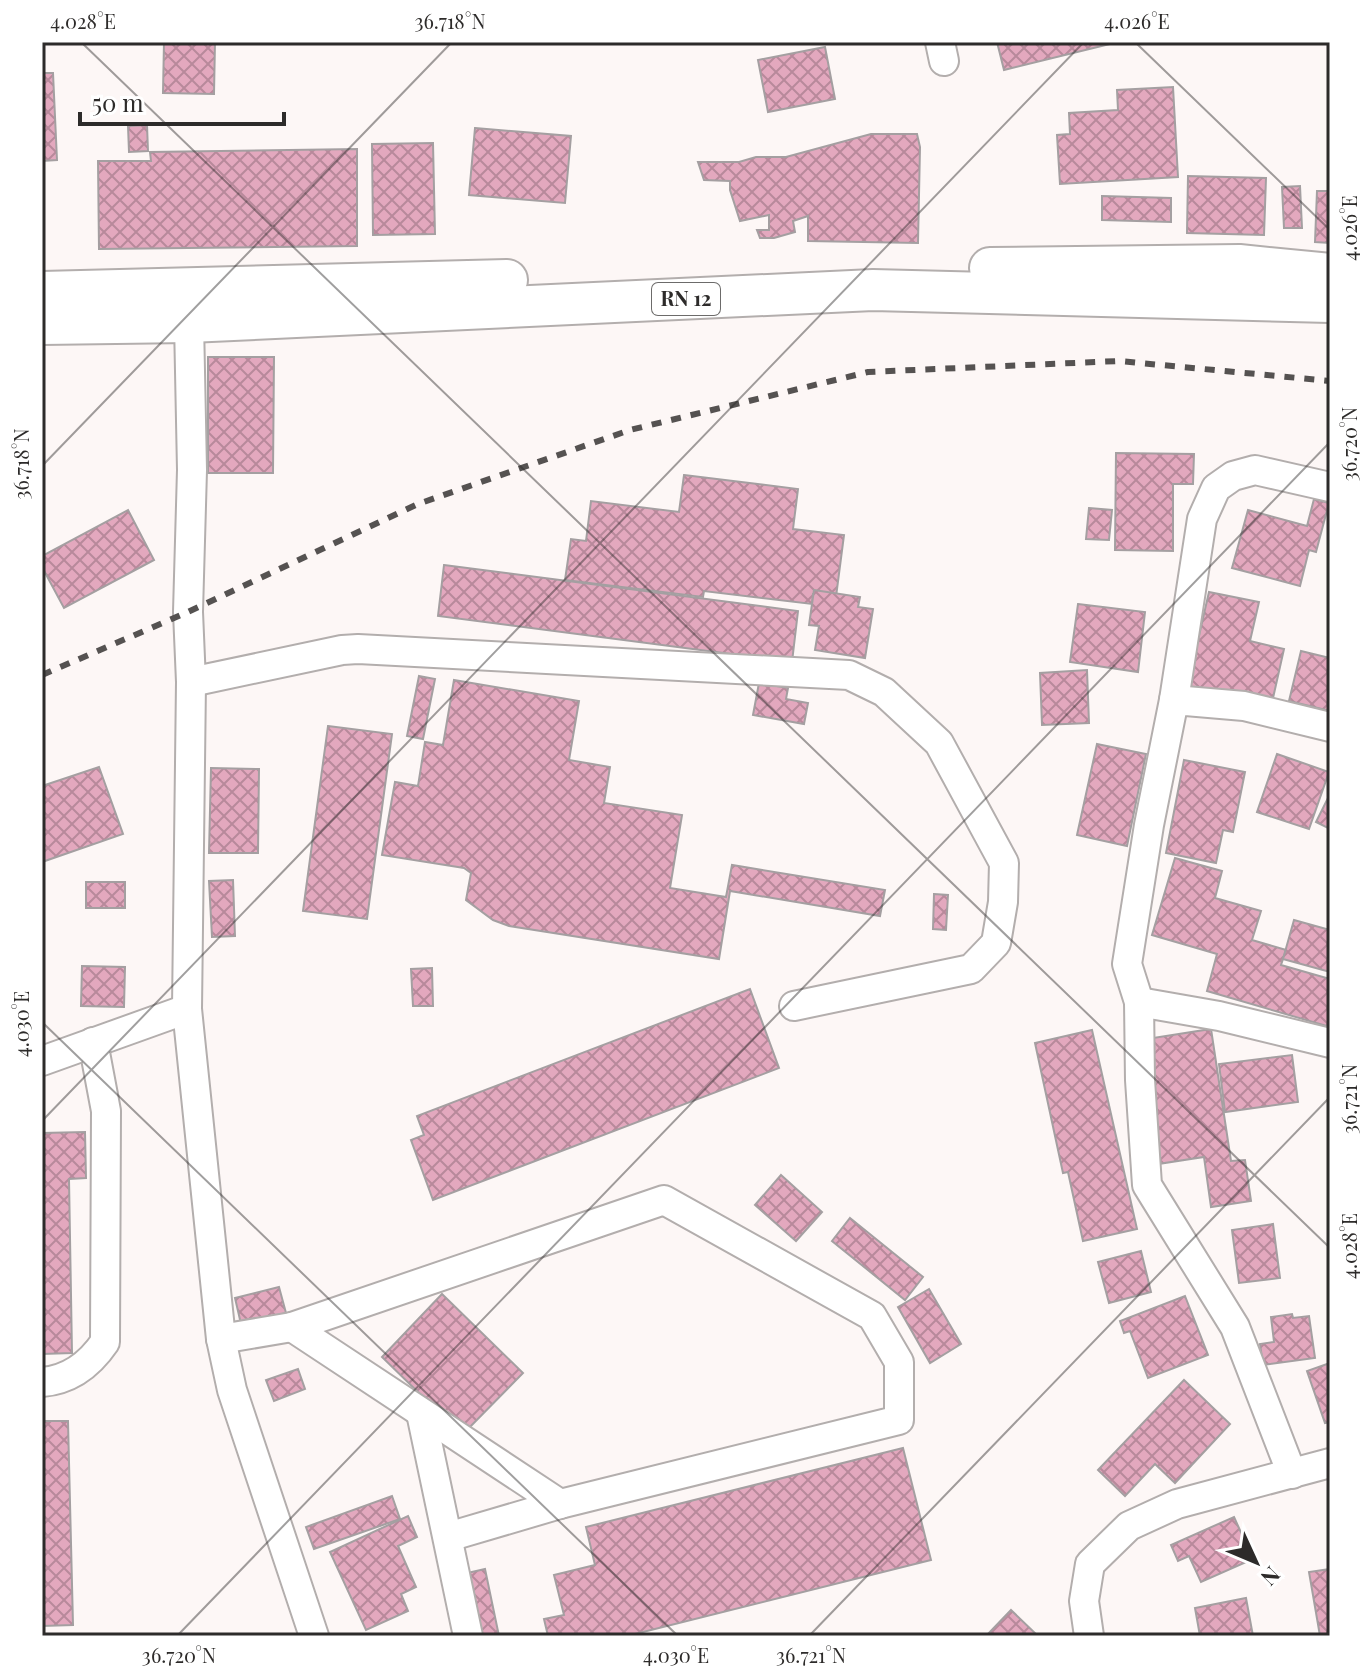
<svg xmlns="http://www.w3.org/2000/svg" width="1372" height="1678" font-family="'Playfair Display',serif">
  <defs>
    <pattern id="building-cross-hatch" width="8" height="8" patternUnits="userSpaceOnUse" patternTransform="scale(2)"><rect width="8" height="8" fill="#e3a8be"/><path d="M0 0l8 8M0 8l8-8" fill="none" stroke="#b8899b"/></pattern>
  </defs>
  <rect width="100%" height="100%" fill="#fdf7f6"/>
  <g fill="url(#building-cross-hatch)" stroke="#a49fa1" stroke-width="2">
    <path d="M164,42H215L214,94L163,93Z"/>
    <path d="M997,42H1118L1004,70Z"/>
    <path d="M825,47L835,99L768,112L758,60Z"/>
    <path d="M42,73H53L57,160L42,161Z"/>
    <path d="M1173,87L1178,177L1060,184L1057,135L1070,134L1069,113L1118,110L1117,90Z"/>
    <path d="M147,125L148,151L129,152L128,126Z"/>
    <path d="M475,128L571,136L565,203L469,195Z"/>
    <path d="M871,134H917L920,147L918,243L808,241V216L793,221L795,232L774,238H760L757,230H769V215L740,221L730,190V181L704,180L698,162H739L756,157H786Z"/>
    <path d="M433,143L435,234L373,235L372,144Z"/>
    <path d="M357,149V246L99,249L98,161H151L150,152Z"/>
    <path d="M1188,176L1266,178L1264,235L1187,233Z"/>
    <path d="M1300,186L1302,228H1284L1282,187Z"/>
    <path d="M1317,191H1330V243L1315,242Z"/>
    <path d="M1102,196L1171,198V222L1102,220Z"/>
    <path d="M208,357H274L273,473H208Z"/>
    <path d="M1116,453L1194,454L1193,484H1173V551L1115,550Z"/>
    <path d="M684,475L798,489L793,529L844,535L836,597L813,594L812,604L704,591L703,597L565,580L571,539L586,541L591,501L679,512Z"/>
    <path d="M1314,499L1329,503L1316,552L1309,550L1300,586L1232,568L1248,510L1307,526Z"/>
    <path d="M1089,508L1112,510L1109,540L1086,539Z"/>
    <path d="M128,510L154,560L64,608L42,567V556Z"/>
    <path d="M444,565L798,611L792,662L438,616Z"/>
    <path d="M814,590L860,597L858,607L873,609L865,658L815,650L819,626L809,625Z"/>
    <path d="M1209,592L1259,602L1250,641L1284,649L1271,707L1187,688Z"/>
    <path d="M1078,604L1145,612L1138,672L1070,662Z"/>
    <path d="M1301,651L1330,658V711L1289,701Z"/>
    <path d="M1087,670L1089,723L1042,725L1040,673Z"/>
    <path d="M419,676L435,679L423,739L407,736Z"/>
    <path d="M454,680L579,701L569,760L610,767L604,803L682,815L670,888L726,897L732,865L885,890L880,916L730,891L719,959L509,926L493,920L466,900L471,873L464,868L382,855L395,782L418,786L425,742L443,745Z"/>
    <path d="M759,683L788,688L786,699L808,703L804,724L753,715Z"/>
    <path d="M328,726L392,734L367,919L303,911Z"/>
    <path d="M1097,744L1146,754L1127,846L1077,835Z"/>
    <path d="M1277,754L1329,772L1309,829L1257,812Z"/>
    <path d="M1184,760L1245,772L1233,832L1223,830L1216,863L1166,853Z"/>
    <path d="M99,767L123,834L42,862V786Z"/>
    <path d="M211,768L259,769L258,853H209Z"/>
    <path d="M1330,794V829L1316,822Z"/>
    <path d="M1175,858L1222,871L1215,898L1261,911L1252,940L1286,950L1281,965L1330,979V1027L1207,991L1217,954L1152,935Z"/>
    <path d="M233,880L235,936L212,937L209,881Z"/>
    <rect x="86" y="882" width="39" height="26"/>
    <path d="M934,894L948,895L946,930L933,929Z"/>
    <path d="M1294,920L1330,930V972L1283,959Z"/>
    <path d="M82,966L125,967L124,1007L81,1006Z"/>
    <path d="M432,968L433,1006H413L411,969Z"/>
    <path d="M750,989L779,1068L433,1200L411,1140L424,1135L417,1116Z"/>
    <path d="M1211,1029L1231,1161L1245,1160L1251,1201L1211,1207L1204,1157L1158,1164L1140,1040Z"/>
    <path d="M1092,1030L1137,1229L1083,1241L1068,1172L1063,1173L1035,1043Z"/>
    <path d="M1292,1055L1298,1102L1225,1112L1219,1064Z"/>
    <path d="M85,1132L86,1178L69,1179L72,1353L42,1354V1133Z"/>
    <path d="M781,1175L822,1212L796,1241L755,1205Z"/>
    <path d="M850,1218L923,1277L905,1300L832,1241Z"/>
    <path d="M1273,1224L1280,1278L1239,1283L1232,1230Z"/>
    <path d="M1141,1251L1151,1292L1109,1303L1098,1262Z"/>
    <path d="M279,1287L286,1313L241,1324L235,1298Z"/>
    <path d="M929,1289L961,1344L930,1363L898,1307Z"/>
    <path d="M442,1294L523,1373L462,1435L382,1357Z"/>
    <path d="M1185,1296L1208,1355L1148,1378L1130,1331L1124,1333L1120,1321Z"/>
    <path d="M1292,1314L1293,1318L1309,1316L1315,1358L1263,1365L1260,1344L1274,1342L1271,1317Z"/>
    <path d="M1330,1363V1422L1325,1423L1307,1371Z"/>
    <path d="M298,1369L305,1389L274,1401L266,1380Z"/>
    <path d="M1184,1380L1230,1424L1175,1483L1155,1464L1125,1496L1098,1470Z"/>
    <path d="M42,1421H68L73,1625L42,1626Z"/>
    <path d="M903,1448L931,1560L627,1636H548L544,1619L564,1615L554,1575L595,1565L586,1527Z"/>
    <path d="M392,1496L400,1519L314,1549L306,1527Z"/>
    <path d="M408,1516L417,1537L398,1546L416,1587L401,1594L408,1611L366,1630L330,1552Z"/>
    <path d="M1234,1517L1253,1559L1201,1582L1189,1556L1178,1561L1171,1545Z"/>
    <path d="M485,1569L499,1636H477L463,1574Z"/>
    <path d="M1330,1569V1636H1320L1309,1572Z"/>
    <path d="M1246,1598L1253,1636H1200L1195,1608Z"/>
    <path d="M1011,1610L1038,1636H986Z"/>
  </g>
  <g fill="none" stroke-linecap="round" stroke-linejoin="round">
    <g stroke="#b3aead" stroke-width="32">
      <g id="minor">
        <path d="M940,42L944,61"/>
        <path d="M189,322L192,470L188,612L191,682L187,1009L221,1339L232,1390L314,1636"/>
        <path d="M191,682L342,650L358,649L849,675L884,692L939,743L1004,863L1003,902L996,943L971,969L794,1006"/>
        <path d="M1174,700L1202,519L1216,488L1233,476L1255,470L1330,487"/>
        <path d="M1139,1002L1127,964L1149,825L1174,700L1244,706L1330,727"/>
        <path d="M42,1061L187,1009"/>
        <path d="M292,1327L560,1504"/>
        <path d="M221,1339L292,1327L664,1200L872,1316L899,1362V1420L560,1504L448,1537"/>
        <path d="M42,1382C69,1380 90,1364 105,1342L106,1111L93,1042"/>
        <path d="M421,1413L468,1636"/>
        <path d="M1292,1474L1235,1327L1147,1185L1140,1080L1139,1002L1219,1016L1330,1043"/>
        <path d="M1089,1636L1084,1601L1090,1564L1129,1526L1177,1504L1330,1463"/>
      </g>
    </g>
    <g stroke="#b3aead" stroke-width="44">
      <g id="highway">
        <path d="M990,268L1239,265L1330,274"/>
        <path d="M42,292L507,280"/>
        <path d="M42,324L189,322L873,290L1330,302"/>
      </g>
    </g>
    <use href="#minor" stroke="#fff" stroke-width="28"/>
    <use href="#highway" stroke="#fff" stroke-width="40"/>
    <path stroke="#555251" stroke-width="6" stroke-dasharray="10 10" stroke-linecap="butt" d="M42,675L188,612L418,504L630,430L868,372L1119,361L1330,381"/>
  </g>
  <path fill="none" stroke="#2d2b2a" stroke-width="2" stroke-opacity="0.45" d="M81,42L1330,1248M1135,42L1330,230M42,466L452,42M42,1022L678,1636M42,1121L1084,42M177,1636L1330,442M809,1636L1330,1097"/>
  <g text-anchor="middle" stroke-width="6" stroke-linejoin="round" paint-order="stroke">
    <rect fill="#fff" stroke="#6c6b6a" stroke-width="2" x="652" y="283" width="68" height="32" rx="6"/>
    <g font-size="20" font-weight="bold" fill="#2d2b2a">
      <text x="686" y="306">RN 12</text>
    </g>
  </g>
  <rect width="1372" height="1678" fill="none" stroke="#ffffff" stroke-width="88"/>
  <g transform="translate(1256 1562) rotate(134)" stroke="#ffffff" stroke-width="6" paint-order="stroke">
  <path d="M0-6L14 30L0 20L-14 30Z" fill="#2d2b2a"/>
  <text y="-12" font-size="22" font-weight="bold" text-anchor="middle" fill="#2d2b2a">N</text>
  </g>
  <path d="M80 112v12h204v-12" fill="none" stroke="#2d2b2a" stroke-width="4"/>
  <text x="92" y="112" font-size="24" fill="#2d2b2a" stroke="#ffffff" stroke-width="6" paint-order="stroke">50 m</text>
  <rect x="44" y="44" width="1284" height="1590" fill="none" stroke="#2d2b2a" stroke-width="3"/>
  <g font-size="20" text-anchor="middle" fill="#2d2b2a">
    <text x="83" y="29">4.028°E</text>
    <text x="450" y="29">36.718°N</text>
    <text x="1137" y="29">4.026°E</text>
    <text transform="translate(1350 228) rotate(-90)" y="7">4.026°E</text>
    <text transform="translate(1350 444) rotate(-90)" y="7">36.720°N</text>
    <text transform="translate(22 464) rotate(-90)" y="7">36.718°N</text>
    <text transform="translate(22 1024) rotate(-90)" y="7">4.030°E</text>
    <text transform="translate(1350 1099) rotate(-90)" y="7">36.721°N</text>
    <text transform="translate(1350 1246) rotate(-90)" y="7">4.028°E</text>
    <text x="179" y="1663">36.720°N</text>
    <text x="676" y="1663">4.030°E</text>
    <text x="811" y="1663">36.721°N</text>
  </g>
</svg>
